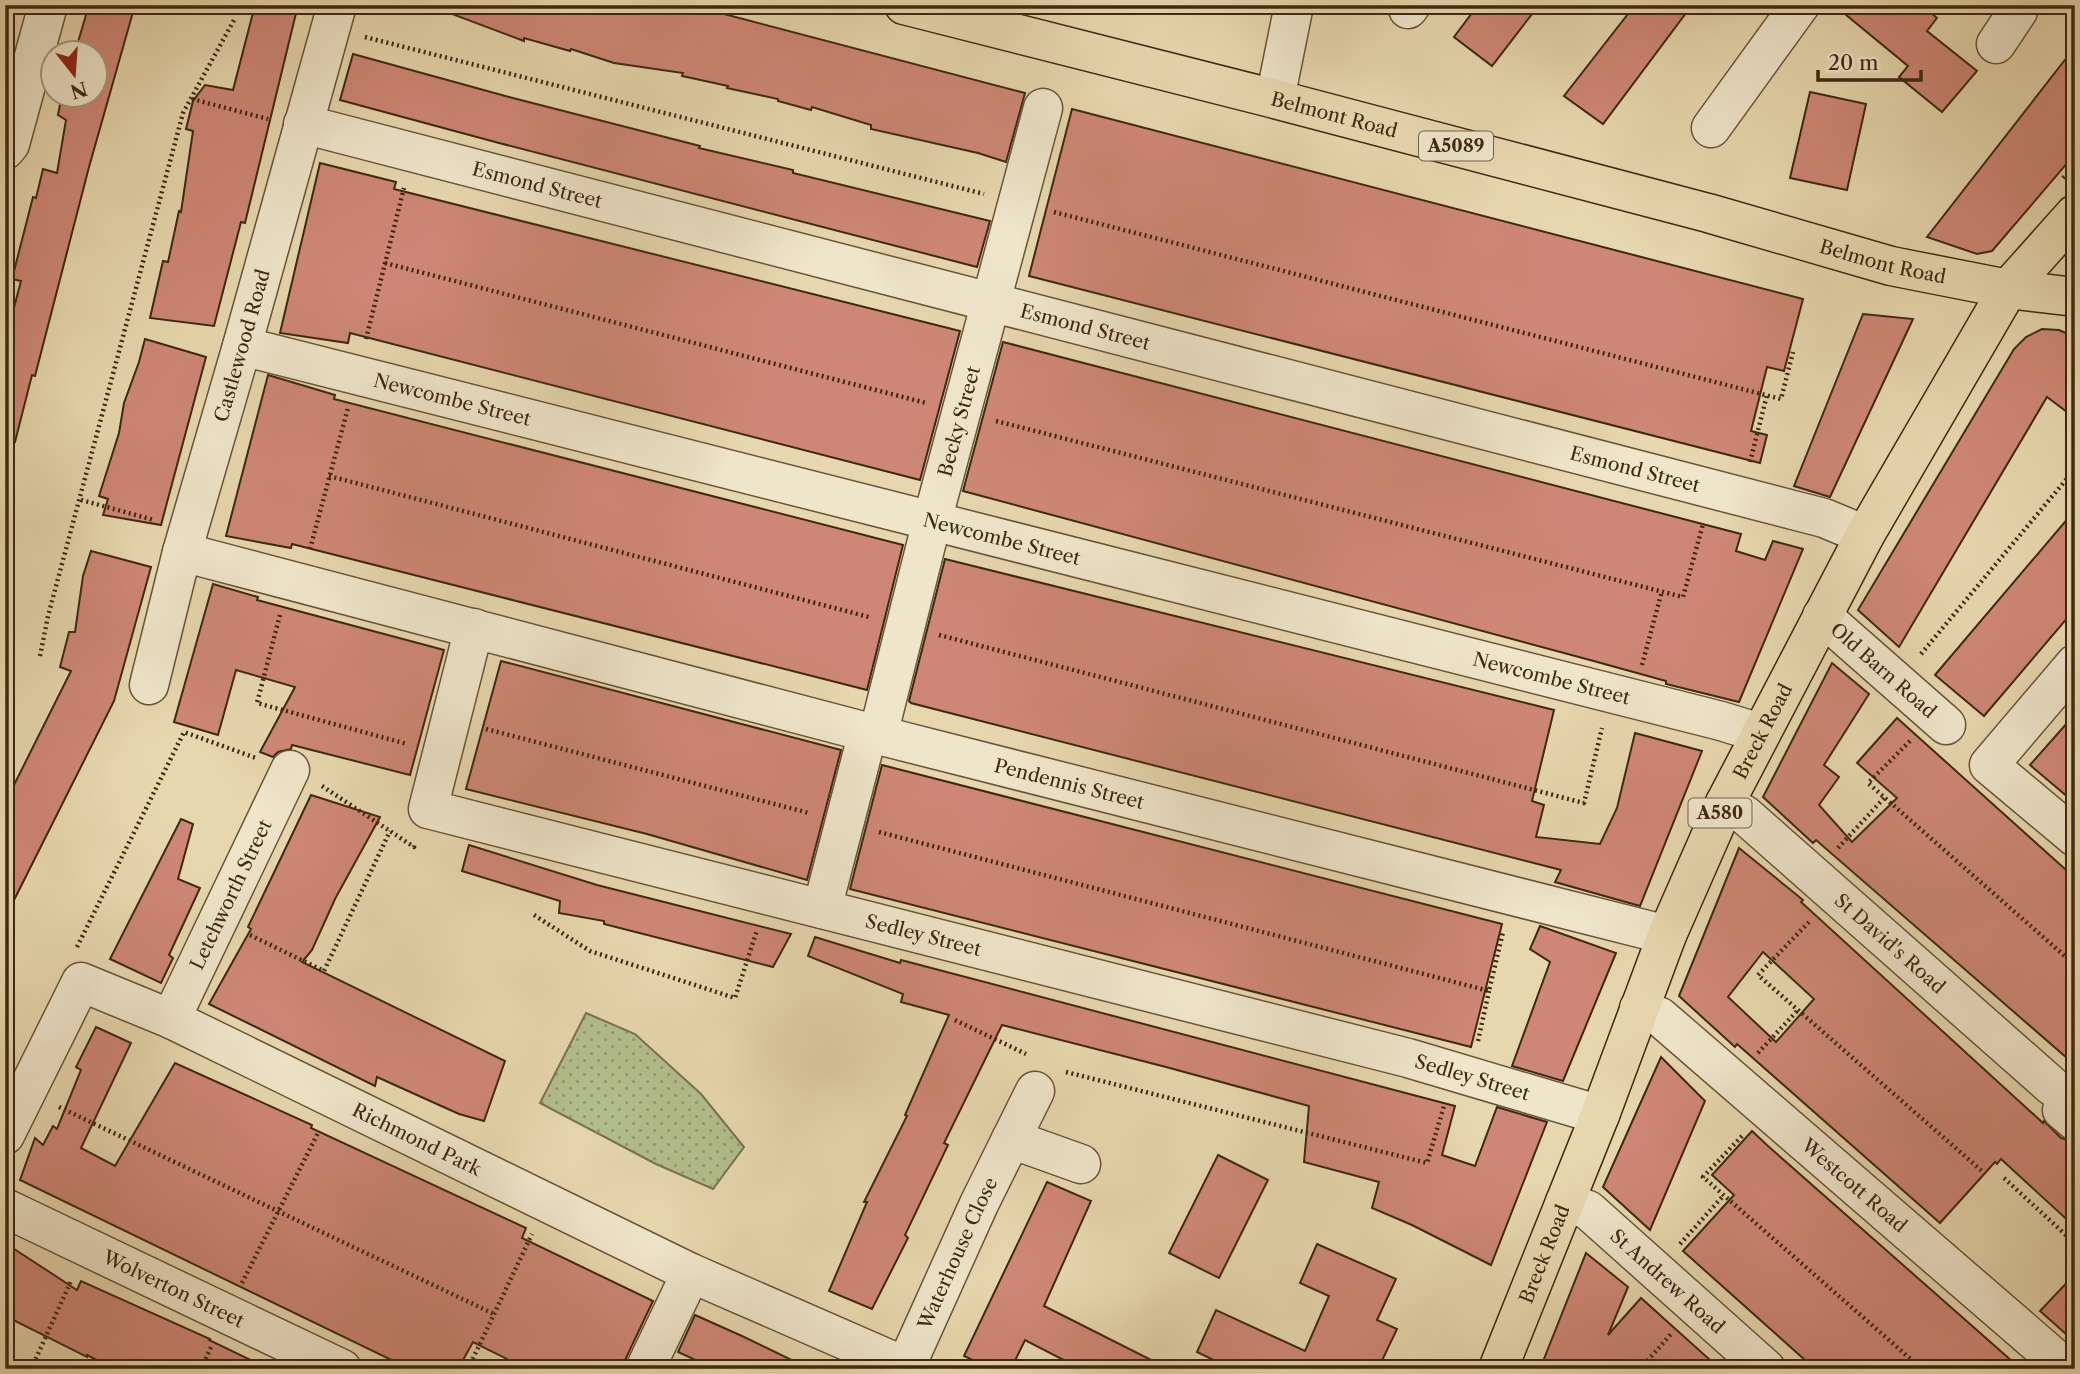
<svg xmlns="http://www.w3.org/2000/svg" width="2080" height="1374" font-family="'Libre Caslon Text',serif">
  <defs>
    <pattern id="park-dots" width="8" height="8" patternUnits="userSpaceOnUse" patternTransform="scale(1.75)"><rect width="8" height="8" fill="#b3bf8c"/><path d="M2 2h.1M6 6h.1" fill="none" stroke="#939b71" stroke-width="1.8" stroke-linecap="round"/></pattern>
  </defs>
  <rect width="100%" height="100%" fill="#e7d7ae"/>
  <filter id="stains"><feTurbulence type="fractalNoise" baseFrequency=".00286" numOctaves="4"/><feColorMatrix values="0 0 0 0 .2 0 0 0 0 .09 0 0 0 0 .02 0 0 0 .5 -.17"/></filter>
  <radialGradient id="worn" r=".72"><stop offset=".6" stop-color="#630" stop-opacity="0"/><stop offset="1" stop-color="#630" stop-opacity=".3"/></radialGradient>
  <path fill="url(#park-dots)" stroke="#78744f" stroke-width="2" d="M586,1013L635,1034L701,1094L744,1147L713,1189L656,1164L540,1103Z"/>
  <g fill="#ce8776" stroke="#3e2812" stroke-width="2" fill-rule="evenodd">
    <path d="M89,5H135L89,167L35,376L32,375L15,442L5,441V342L21,281L12,279L33,197L36,198L43,169L57,173L66,120L58,115L62,94H94V52H75Z"/>
    <path d="M255,5H298L245,223L241,222L214,326L150,318L163,261L168,262L179,211L181,212L193,131L186,129L193,101L205,85L233,90Z"/>
    <path d="M437,5H690L1025,93L1006,162L978,153L871,129V125L812,107L811,110L778,101V99L727,88L728,86L682,76L683,73L614,63L571,49L570,51L524,38V41L436,8Z"/>
    <path d="M1478,5H1539L1492,66L1454,37Z"/>
    <path d="M1635,5H1692L1603,124L1564,96Z"/>
    <path d="M1834,5H1922L1937,18L1927,31L1977,71L1942,112L1899,77L1908,66Z"/>
    <path d="M2075,47V154L1992,251L1977,254L1927,237Z"/>
    <path d="M353,54L509,97L700,146L699,148L793,170V173L990,221L977,267L499,143L340,100Z"/>
    <path d="M1810,92L1866,104L1847,190L1790,178Z"/>
    <path d="M1072,109L1803,299L1784,371L1767,367L1751,431L1767,435L1760,463L1029,276Z"/>
    <path d="M320,163L396,182L394,189L960,331L920,480L350,333L348,343L280,333Z"/>
    <path d="M1863,314L1913,319L1830,497L1794,486Z"/>
    <path d="M2042,329L2059,330L2075,337V418L2047,397L1899,647L1858,610L2014,349L2026,337Z"/>
    <path d="M145,339L206,357L161,525L103,515L108,499L99,496L119,433L124,403L139,362Z"/>
    <path d="M1003,342L1741,534L1736,551L1765,560L1773,541L1803,549L1739,702L1666,684V681L1590,660L963,491Z"/>
    <path d="M268,375L335,395L334,399L903,545L867,690L292,544L291,548L226,536Z"/>
    <path d="M2075,510V609L1984,716L1935,675Z"/>
    <path d="M91,551L151,567L114,701L5,918V803L71,671L60,667L69,632H75L83,576Z"/>
    <path d="M945,559L1554,710L1532,801L1544,805L1536,837L1600,844L1617,808L1635,733L1702,751L1640,906L1555,882L1561,870L911,703L909,701Z"/>
    <path d="M213,584L258,597L257,600L444,650L410,775L292,745L291,749L278,752L273,757L260,752L295,687L236,670L218,735L174,722Z"/>
    <path d="M501,661L841,750L807,880L647,834L466,789Z"/>
    <path d="M1832,663L1869,694L1824,765L1839,777L1819,805L1852,842L1897,798L1857,763L1897,718L2075,878V1065L1816,840L1813,843L1763,797Z"/>
    <path d="M2075,714V803L2030,765Z"/>
    <path d="M882,765L1502,924L1471,1047L850,889Z"/>
    <path d="M311,795L380,817L335,899L312,950L302,962L505,1061L484,1121L459,1114L377,1077L375,1086L209,1004L251,929L248,927Z"/>
    <path d="M181,819L193,824L178,879L200,888L169,955L173,958L161,983L110,959Z"/>
    <path d="M469,845L597,885L791,934L773,967L604,924V921L559,913L560,901L462,871Z"/>
    <path d="M1739,848L1803,900L1801,902L2043,1123L2044,1121L2061,1138L2075,1142V1227L2001,1159L1997,1164L1995,1162L1940,1223L1737,1044L1735,1047L1679,996ZM1763,952L1814,999L1776,1042L1728,997Z"/>
    <path d="M1540,926L1616,953L1563,1081L1512,1066L1550,962L1530,949Z"/>
    <path d="M815,937L900,963L901,960L1455,1106L1442,1155L1475,1166L1497,1107L1547,1122L1491,1265L1412,1225L1372,1208L1379,1182L1304,1162L1309,1106L1166,1067L1002,1025L944,1143L948,1145L905,1235L908,1238L872,1309L829,1291L867,1202H864L907,1116L905,1115L949,1015L901,1002L903,994L808,956Z"/>
    <path d="M96,1027L131,1043L81,1148L115,1166L175,1063L312,1125L311,1128L526,1228L522,1238L653,1301L625,1360L623,1369H527L473,1342L458,1369H410L20,1180L35,1138L43,1145L53,1126L57,1129L81,1070L76,1067Z"/>
    <path d="M1661,1057L1705,1101L1650,1230L1603,1187Z"/>
    <path d="M1752,1131L1768,1146L2021,1369H1815L1683,1251L1734,1195L1712,1175Z"/>
    <path d="M1218,1155L1268,1180L1219,1278L1169,1253Z"/>
    <path d="M1047,1182L1091,1201L1044,1306L1169,1369H1081L1025,1340L1011,1369H992L964,1356Z"/>
    <path d="M5,1243L77,1290L81,1281L210,1339L209,1340L269,1369H114L87,1355V1357L5,1316Z"/>
    <path d="M1317,1244L1396,1279L1377,1320L1397,1329L1378,1369H1232L1197,1352L1216,1310L1305,1351L1329,1296L1300,1283Z"/>
    <path d="M1586,1253L1628,1287L1608,1335L1641,1298L1720,1369H1540Z"/>
    <path d="M2075,1274V1342L2040,1311Z"/>
    <path d="M695,1315L742,1336L810,1369H715L678,1352Z"/>
  </g>
  <g fill="none" stroke-linecap="round" stroke-linejoin="round">
    <g stroke="#685439" stroke-width="41">
      <g id="minor">
        <path d="M1408,9L1411,5"/>
        <path d="M1996,44L2018,11L2011,5"/>
        <path d="M1275,99L1294,5"/>
        <path id="s1" d="M303,124L1824,518L1865,535"/>
        <path d="M1711,128L1800,5"/>
        <path d="M5,150L10,144L48,5"/>
        <path id="s2" d="M242,346L1721,721L1760,733"/>
        <path id="s3" d="M182,552L878,735L1667,935"/>
        <path id="s4" d="M1822,616L1946,725"/>
        <path id="s5" d="M474,628L428,809L1408,1058L1600,1115"/>
        <path d="M2075,664L1989,765L2075,837"/>
        <path id="s6" d="M149,685L182,552L242,346L337,5"/>
        <path id="s7" d="M878,735L932,521L1043,108"/>
        <path id="s8" d="M1725,803L1746,816L2053,1087"/>
        <path d="M822,909L868,732"/>
        <path id="s9" d="M1639,1008L1660,1017L2067,1369"/>
        <path id="s10" d="M171,1019L290,770"/>
        <path d="M2062,1110L2075,1121"/>
        <path id="s11" d="M5,1135L81,982L171,1019L691,1273L911,1369"/>
        <path d="M1011,1139L1081,1164"/>
        <path id="s12" d="M1565,1202L1588,1210L1766,1369"/>
        <path id="s13" d="M5,1208L342,1369"/>
        <path id="s14" d="M906,1366L979,1204L1035,1091"/>
        <path d="M645,1369L691,1273"/>
      </g>
    </g>
    <g stroke="#3e2812" stroke-width="41">
      <g id="major">
        <path id="s15" d="M1498,1369L1600,1115L1667,935L1725,803L1865,535L2008,289L2075,214"/>
      </g>
    </g>
    <g stroke="#3e2812" stroke-width="41">
      <g id="highway">
        <path id="s16" d="M904,5L1275,99L1708,213L1891,266L2008,289L2075,297"/>
      </g>
    </g>
    <g stroke="#3e2812" stroke-width="4.5" stroke-dasharray="2 3.5" stroke-linecap="butt">
      <path d="M365,37L984,194"/>
      <path d="M192,99L268,119"/>
      <path d="M2063,178L2075,165"/>
      <path d="M1054,212L1781,399L1793,352"/>
      <path d="M385,263L926,403"/>
      <path d="M366,339L404,188"/>
      <path d="M996,421L1683,597L1703,524"/>
      <path d="M1750,462L1767,395"/>
      <path d="M329,476L869,617"/>
      <path d="M81,500L154,520"/>
      <path d="M310,549L348,408"/>
      <path d="M280,615L257,703L407,744"/>
      <path d="M939,635L1584,803L1602,728"/>
      <path d="M1921,654L2075,469"/>
      <path d="M40,656L48,616L183,113L234,20"/>
      <path d="M1642,665L1662,591"/>
      <path d="M486,729L809,813"/>
      <path d="M1910,741L1868,783L2075,965"/>
      <path d="M322,786L414,847L415,843"/>
      <path d="M879,832L1489,991L1503,932"/>
      <path d="M1838,848L1885,797"/>
      <path d="M534,915L590,951L735,998L757,930"/>
      <path d="M1809,922L1758,975L1983,1172"/>
      <path d="M250,935L324,971L390,831"/>
      <path d="M77,947L184,732L256,758"/>
      <path d="M955,1020L1026,1054"/>
      <path d="M1478,1041L1489,991"/>
      <path d="M1758,1053L1798,1010"/>
      <path d="M1066,1072L1427,1163L1444,1106"/>
      <path d="M59,1107L494,1314"/>
      <path d="M1742,1136L1703,1177L1922,1369"/>
      <path d="M2004,1178L2068,1237L2075,1230"/>
      <path d="M1680,1244L1724,1195"/>
      <path d="M242,1283L319,1131"/>
      <path d="M31,1369L72,1279"/>
      <path d="M201,1369L211,1347"/>
      <path d="M468,1369L532,1234"/>
      <path d="M1640,1369L1672,1333"/>
    </g>
    <use href="#minor" stroke="#efe5ca" stroke-width="38"/>
    <use href="#major" stroke="#e7d7ae" stroke-width="38"/>
    <use href="#highway" stroke="#e7d7ae" stroke-width="38"/>
  </g>
  <g text-anchor="middle" stroke-width="5" stroke-linejoin="round" paint-order="stroke">
    <g fill="#efe5ca" stroke="#736149" stroke-width="2">
      <rect x="1419" y="131.5" width="74" height="29" rx="5"/>
      <rect x="1688.5" y="798.5" width="63" height="29" rx="5"/>
    </g>
    <g font-size="18" font-weight="bold" fill="#3e2812">
      <text x="1456" y="152">A5089</text>
      <text x="1720" y="819">A580</text>
    </g>
    <g font-size="19" fill="#3e2812" stroke="#efe5ca">
      <text dy="7" stroke="none"><textPath href="#s16" startOffset="444">Belmont Road</textPath></text>
      <text dy="7" stroke="none"><textPath href="#s1" startOffset="242">Esmond Street</textPath></text>
      <text dy="7" stroke="none"><textPath href="#s16" startOffset="1012">Belmont Road</textPath></text>
      <text dy="7" stroke="none"><textPath href="#s1" startOffset="808">Esmond Street</textPath></text>
      <text dy="7" stroke="none"><textPath href="#s6" startOffset="352">Castlewood Road</textPath></text>
      <text dy="7" stroke="none"><textPath href="#s2" startOffset="217">Newcombe Street</textPath></text>
      <text dy="7" stroke="none"><textPath href="#s7" startOffset="324">Becky Street</textPath></text>
      <text dy="7" stroke="none"><textPath href="#s1" startOffset="1376">Esmond Street</textPath></text>
      <text dy="7" stroke="none"><textPath href="#s2" startOffset="784">Newcombe Street</textPath></text>
      <text dy="7" stroke="none"><textPath href="#s4" startOffset="82">Old Barn Road</textPath></text>
      <text dy="7" stroke="none"><textPath href="#s2" startOffset="1351">Newcombe Street</textPath></text>
      <text dy="7" stroke="none"><textPath href="#s15" startOffset="691">Breck Road</textPath></text>
      <text dy="7" stroke="none"><textPath href="#s3" startOffset="917">Pendennis Street</textPath></text>
      <text dy="7" stroke="none"><textPath href="#s10" startOffset="138">Letchworth Street</textPath></text>
      <text dy="7" stroke="none"><textPath href="#s5" startOffset="698">Sedley Street</textPath></text>
      <text dy="7" stroke="none"><textPath href="#s8" startOffset="217">St David's Road</textPath></text>
      <text dy="7" stroke="none"><textPath href="#s5" startOffset="1265">Sedley Street</textPath></text>
      <text dy="7" stroke="none"><textPath href="#s11" startOffset="542">Richmond Park</textPath></text>
      <text dy="7" stroke="none"><textPath href="#s9" startOffset="280">Westcott Road</textPath></text>
      <text dy="7" stroke="none"><textPath href="#s14" startOffset="124">Waterhouse Close</textPath></text>
      <text dy="7" stroke="none"><textPath href="#s15" startOffset="124">Breck Road</textPath></text>
      <text dy="7" stroke="none"><textPath href="#s12" startOffset="131">St Andrew Road</textPath></text>
      <text dy="7" stroke="none"><textPath href="#s13" startOffset="187">Wolverton Street</textPath></text>
    </g>
  </g>
  <rect width="2080" height="1374" fill="none" stroke="#e7d7ae" stroke-width="28"/>
  <rect x="7" y="7" width="2066" height="1360" fill="none" stroke="#3e2812" stroke-width="3.5"/>
  <rect x="14" y="14" width="2052" height="1346" fill="none" stroke="#3e2812" stroke-width="2"/>
  <g transform="translate(74 74) rotate(163)"><circle r="33" fill="#efe5ca" stroke="#a89980" stroke-width="2"/>
  <path d="M0-5L12 26L0 18L-12 26Z" fill="#8f2418"/>
  <text y="-10" font-size="19" font-weight="bold" text-anchor="middle" fill="#3e2812">N</text>
  </g>
  <path d="M1818 70v10h103v-10" fill="none" stroke="#3e2812" stroke-width="3.5"/>
  <text x="1828" y="70" font-size="21" fill="#3e2812" stroke="#efe5ca" stroke-width="5" paint-order="stroke">20 m</text>
  <rect width="100%" height="100%" filter="url(#stains)"/>
  <rect width="100%" height="100%" fill="url(#worn)"/>
</svg>
